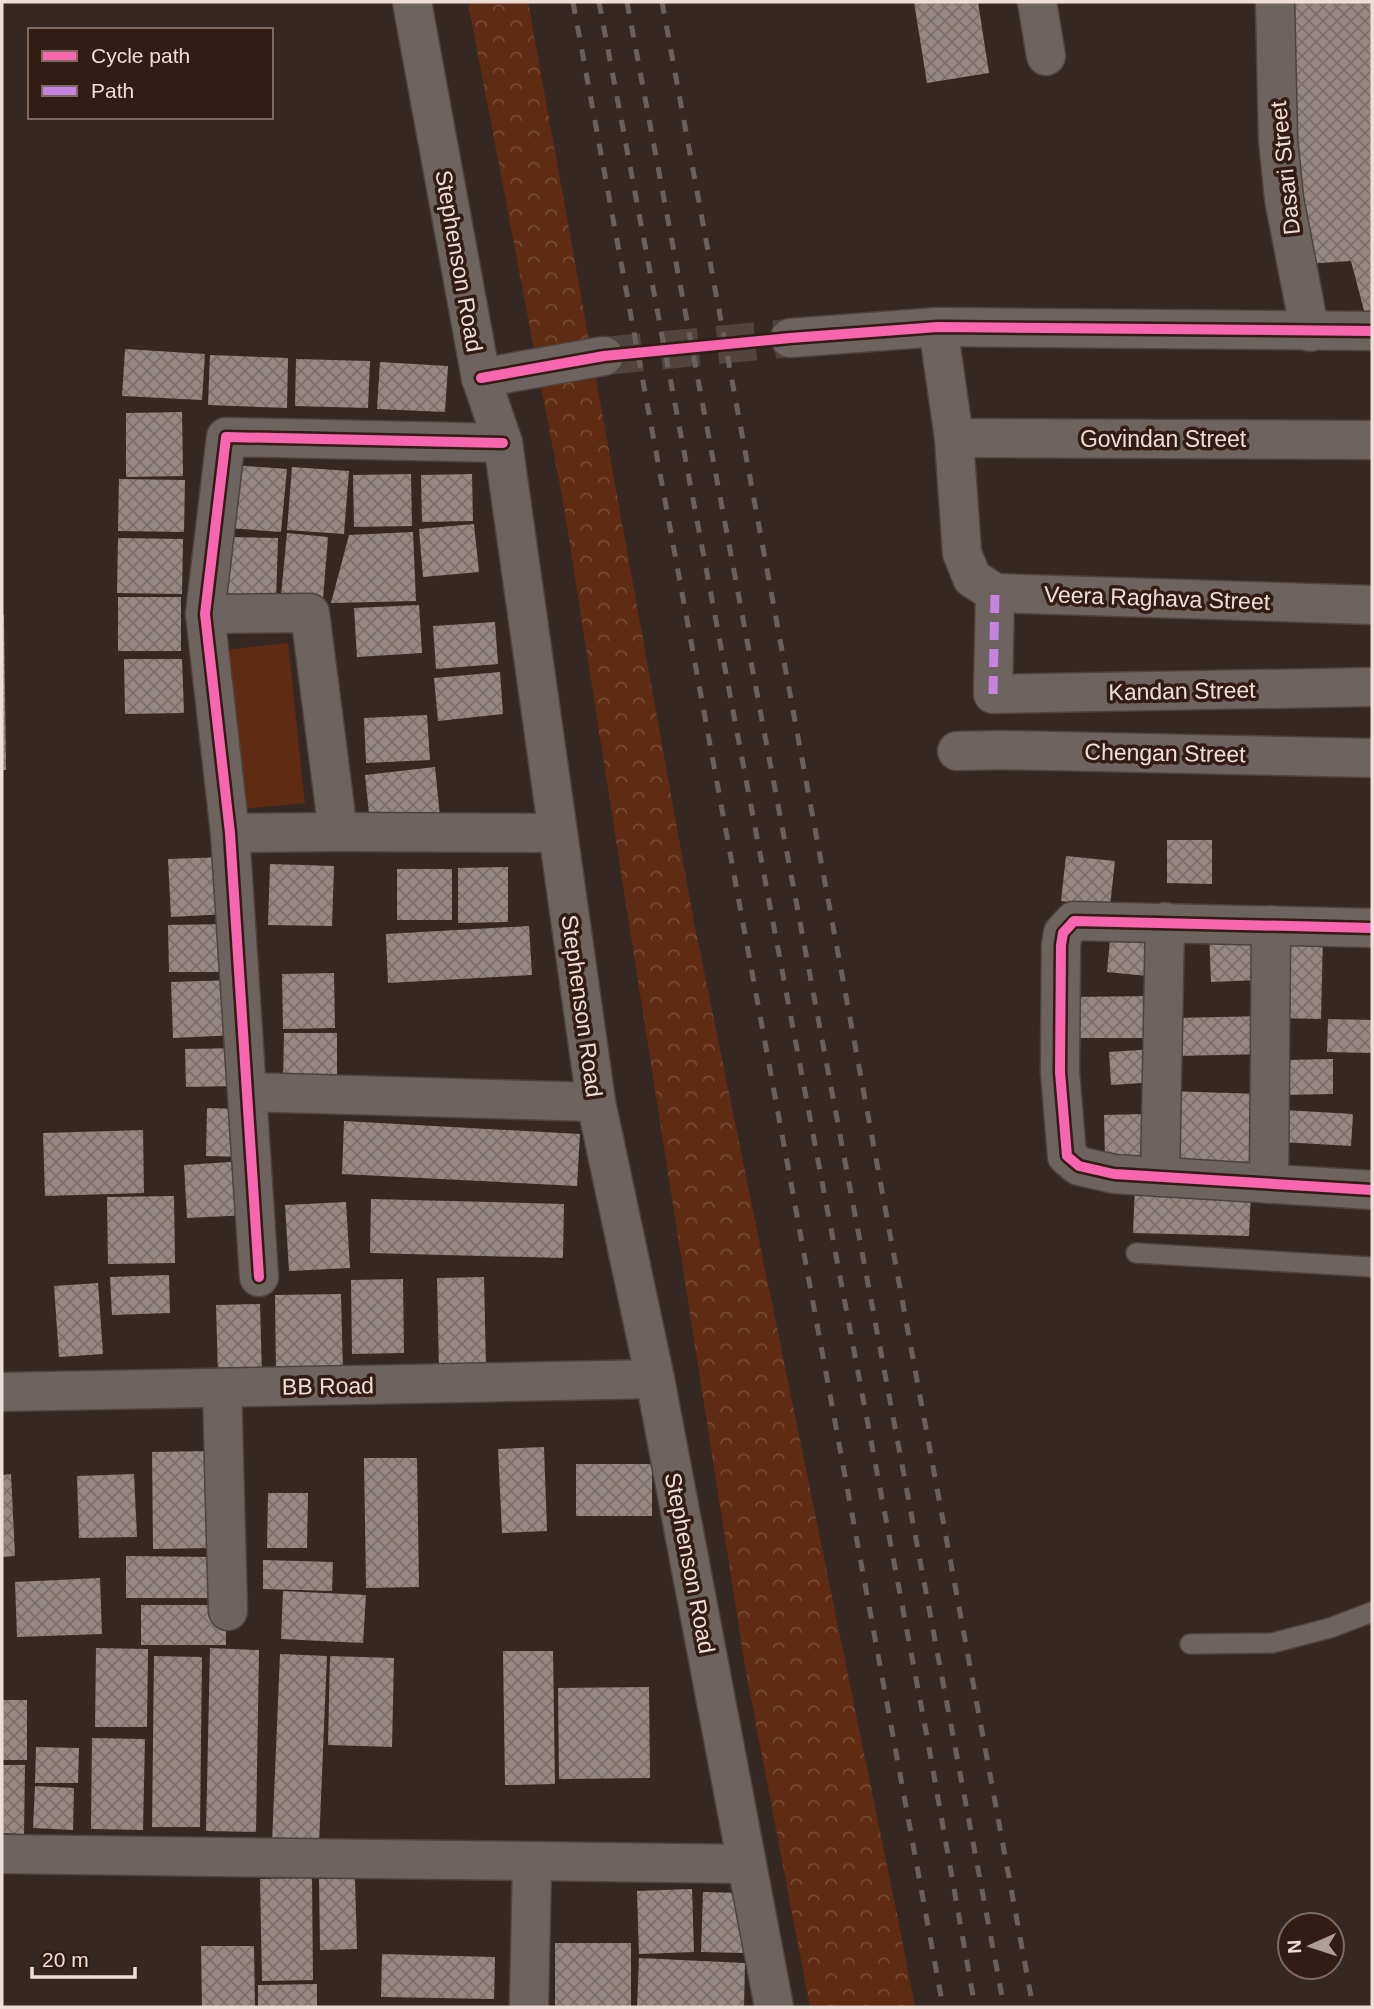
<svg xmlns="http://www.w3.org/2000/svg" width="1374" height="2009" font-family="Helvetica,sans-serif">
  <defs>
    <pattern id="forest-crowns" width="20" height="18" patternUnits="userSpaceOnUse" patternTransform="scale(1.75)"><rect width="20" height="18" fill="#5f2b13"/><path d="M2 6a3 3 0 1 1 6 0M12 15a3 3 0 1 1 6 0" fill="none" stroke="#764935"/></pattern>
    <pattern id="building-cross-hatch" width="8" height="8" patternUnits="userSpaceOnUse" patternTransform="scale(1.75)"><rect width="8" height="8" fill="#958782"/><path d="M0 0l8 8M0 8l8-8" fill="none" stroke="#7a6f6b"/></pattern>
  </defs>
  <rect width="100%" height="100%" fill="#352823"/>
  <path fill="#5f2b13" d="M288,643L305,803L233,810L216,651Z"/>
  <path fill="url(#forest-crowns)" d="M468,2H528L694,922L900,1929L915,2007H810L746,1672L564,507Z"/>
  <g fill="url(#building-cross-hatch)">
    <path d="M914,2H978L989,73L927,83Z"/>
    <path d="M1287,2H1372V325L1368,326L1351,261L1305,264Z"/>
    <path d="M125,349L205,354L202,400L122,396Z"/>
    <path d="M210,355L288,358L287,408L208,405Z"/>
    <path d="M296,359L370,361L368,408L295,406Z"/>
    <path d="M380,362L448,366L445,412L377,409Z"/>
    <path d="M182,412L183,476L126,477V413Z"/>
    <path d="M233,465L287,469L281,532L228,528Z"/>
    <path d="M292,467L349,471L344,534L287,530Z"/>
    <path d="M411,474L412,526L354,527L353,475Z"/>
    <path d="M472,474L473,521L422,522L421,475Z"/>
    <path d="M119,479L185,480L184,532L118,531Z"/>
    <path d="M474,524L479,572L423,577L419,529Z"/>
    <path d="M413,532L416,601L331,603L349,535Z"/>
    <path d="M287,533L328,537L323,599L281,595Z"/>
    <path d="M229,537L278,538L276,604L226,603Z"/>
    <path d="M118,538L183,539L182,594L117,593Z"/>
    <rect x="118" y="597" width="63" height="54"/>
    <path d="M419,605L422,653L357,657L354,608Z"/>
    <path d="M2,615H4L6,770H2Z"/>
    <path d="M495,622L498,664L436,669L433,626Z"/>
    <path d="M124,659H182L184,713L125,714Z"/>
    <path d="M500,672L503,714L438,721L434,678Z"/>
    <path d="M427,715L430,760L366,763L364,718Z"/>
    <path d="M435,767L440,817L370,824L365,775Z"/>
    <path d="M1167,840H1212V884L1167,883Z"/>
    <path d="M1066,856L1115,861L1110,906L1061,901Z"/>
    <path d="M226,857L228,914L171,917L168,859Z"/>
    <path d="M270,864L334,866L332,926L268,925Z"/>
    <path d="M508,867V922L458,923V868Z"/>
    <rect x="397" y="869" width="55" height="51"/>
    <path d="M228,924L229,972H169L168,925Z"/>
    <path d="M529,926L532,975L388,983L386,934Z"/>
    <path d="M1111,929L1161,934L1157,977L1107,972Z"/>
    <path d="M1257,931L1259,980L1211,982L1209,933Z"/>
    <path d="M1278,932L1323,933L1321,1019L1275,1018Z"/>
    <path d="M334,973L335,1028L283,1029L282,974Z"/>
    <path d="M235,980L237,1035L173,1038L171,982Z"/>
    <path d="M1152,996V1038H1069L1068,997Z"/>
    <path d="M1265,1016L1266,1054L1176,1056V1018Z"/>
    <path d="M1328,1019L1372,1020V1053L1327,1052Z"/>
    <path d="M284,1033H337V1084H283Z"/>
    <path d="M238,1048L239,1086L186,1087L185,1049Z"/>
    <path d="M1155,1049L1157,1082L1111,1085L1109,1052Z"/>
    <path d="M1333,1059V1094L1284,1095L1283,1060Z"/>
    <path d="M1166,1091L1261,1094L1259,1167L1164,1165Z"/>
    <path d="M207,1108L245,1109L244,1157L206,1156Z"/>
    <path d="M1284,1110L1353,1114L1351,1146L1282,1142Z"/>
    <path d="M1145,1114L1146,1159L1105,1160L1104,1115Z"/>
    <path d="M344,1121L580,1134L577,1186L342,1174Z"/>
    <path d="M143,1130L144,1193L45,1196L43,1133Z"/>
    <path d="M246,1161L249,1215L187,1218L184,1165Z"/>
    <path d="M1135,1187L1251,1192L1249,1236L1133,1233Z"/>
    <path d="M174,1196L175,1263L108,1264L107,1197Z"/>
    <path d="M371,1199L564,1204L563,1258L370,1253Z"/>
    <path d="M346,1202L350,1268L289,1271L285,1205Z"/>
    <path d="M169,1275L170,1313L112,1315L110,1277Z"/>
    <path d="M484,1277L486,1368L439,1369L437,1278Z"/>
    <path d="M403,1279L404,1353L352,1354L351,1280Z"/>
    <path d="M98,1283L103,1354L59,1357L54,1286Z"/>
    <path d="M341,1294L343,1373L276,1374L275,1295Z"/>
    <path d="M260,1304L262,1374L218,1375L216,1305Z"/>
    <path d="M544,1447L547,1531L502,1533L498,1449Z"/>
    <path d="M211,1451L212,1548L153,1549L152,1452Z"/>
    <path d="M364,1458H417L419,1587L366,1588Z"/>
    <rect x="576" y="1464" width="76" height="52"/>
    <path d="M11,1474L15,1556L2,1557V1475Z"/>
    <path d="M134,1474L137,1537L79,1538L77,1476Z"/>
    <path d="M268,1493H308L307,1548H267Z"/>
    <path d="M126,1556L216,1557V1598H126Z"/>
    <path d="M263,1560L333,1562L332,1591L263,1589Z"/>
    <path d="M100,1578L102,1634L17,1637L15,1582Z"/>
    <path d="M283,1591L366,1595L363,1643L281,1639Z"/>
    <rect x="141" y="1605" width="85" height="40"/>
    <path d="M96,1648L148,1649L147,1727H95Z"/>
    <path d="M210,1648L259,1650L256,1832L206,1831Z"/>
    <path d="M503,1651H553L555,1784L505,1785Z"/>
    <path d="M280,1654L327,1656L319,1845L272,1843Z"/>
    <path d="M154,1656L202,1657L200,1827H152Z"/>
    <path d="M330,1656L394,1658L392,1747L328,1745Z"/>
    <path d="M649,1687L650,1778L559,1779L558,1688Z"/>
    <rect x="2" y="1700" width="25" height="60"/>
    <path d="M92,1738L145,1739L143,1830L91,1829Z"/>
    <path d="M36,1747L79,1748L78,1783H35Z"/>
    <path d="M2,1765H25L24,1834L2,1833Z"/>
    <path d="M35,1786L74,1788L73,1830L33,1828Z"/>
    <path d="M312,1878L313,1980L262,1981L260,1879Z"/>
    <path d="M355,1878L357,1949L320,1950L319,1879Z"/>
    <path d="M692,1889L694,1952L639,1954L637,1891Z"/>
    <path d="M703,1892L746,1893L744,1953L701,1952Z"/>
    <rect x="555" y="1943" width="76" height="64"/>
    <path d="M201,1946H254L255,2007H202Z"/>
    <path d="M382,1954L495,1957L494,1999L381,1997Z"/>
    <path d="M639,1958L745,1963L744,2007H637Z"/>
    <path d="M317,1984V2007H258V1985Z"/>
  </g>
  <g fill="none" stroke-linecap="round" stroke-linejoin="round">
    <path stroke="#51433e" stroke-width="38" stroke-dasharray="38 19" stroke-linecap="butt" d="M604,356L790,338"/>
    <g stroke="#4e433e" stroke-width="22">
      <g id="service">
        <path d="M1136,1253L1372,1267"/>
        <path d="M1190,1644L1272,1643L1330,1628L1372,1612"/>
      </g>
    </g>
    <g stroke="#4e433e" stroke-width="41">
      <g id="minor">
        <path d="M1037,2L1046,56"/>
        <path d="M1275,2L1278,139L1284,199L1310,332"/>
        <path d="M938,327L954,438L962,553L972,578L995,593L1372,605"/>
        <path d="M790,338L938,327L1372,331"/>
        <path d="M481,378L604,356"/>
        <path d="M954,438L1372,440"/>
        <path d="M995,593L993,694L1372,687"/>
        <path d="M205,614L310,613L338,832"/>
        <path d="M957,751L1000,750L1372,758"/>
        <path d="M230,833L338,832L558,833"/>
        <path d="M1372,928L1074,921L1063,933L1061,945L1060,1072L1067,1156L1079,1166L1114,1174L1372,1190"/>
        <path d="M248,1092L596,1102"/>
        <path d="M1160,1177L1165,922"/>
        <path d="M1269,1184L1271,925"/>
        <path d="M259,1277L230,833L205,614L226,437L503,443"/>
        <path d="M222,1388L228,1611"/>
        <path d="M2,1854L747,1864"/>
        <path d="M529,2007L532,1862"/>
      </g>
    </g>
    <g stroke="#4e433e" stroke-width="41">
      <path id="tertiary" d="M2,1392L655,1379"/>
    </g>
    <g stroke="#4e433e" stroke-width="41">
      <path id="secondary" d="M412,2L481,378L503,443L596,1102L655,1379L774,2007"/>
    </g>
    <use href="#service" stroke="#6e645f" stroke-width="19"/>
    <use href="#minor" stroke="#6e645f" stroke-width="38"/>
    <use href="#tertiary" stroke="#6e645f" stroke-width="38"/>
    <use href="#secondary" stroke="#6e645f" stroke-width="38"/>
    <g stroke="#6a605d" stroke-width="5" stroke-dasharray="12 12" stroke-linecap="butt">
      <path d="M573,2L943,2007"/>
      <path d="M599,2L928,1742L975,2007"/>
      <path d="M627,2L1004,2007"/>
      <path d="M662,2L1033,2007"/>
    </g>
    <path stroke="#c483df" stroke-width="9" stroke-dasharray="18 9" stroke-linecap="butt" d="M993,694L995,593"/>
    <g stroke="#321c13" stroke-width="15">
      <g id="cycleway">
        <path d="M481,378L604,356L790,338L938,327L1372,331"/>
        <path d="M1372,928L1074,921L1063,933L1061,945L1060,1072L1067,1156L1079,1166L1114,1174L1372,1190"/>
        <path d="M259,1277L230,833L205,614L226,437L503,443"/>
      </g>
    </g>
    <use href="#cycleway" stroke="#f766af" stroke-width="10"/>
  </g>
  <g text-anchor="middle" stroke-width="7" stroke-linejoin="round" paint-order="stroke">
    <g font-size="23" fill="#eeded8" stroke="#321c13">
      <text transform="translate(1285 168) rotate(-96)" y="8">Dasari Street</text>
      <text transform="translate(459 261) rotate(80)" y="8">Stephenson Road</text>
      <text x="1163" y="447">Govindan Street</text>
      <text transform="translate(1157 598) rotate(2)" y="8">Veera Raghava Street</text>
      <text transform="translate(1182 691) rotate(-1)" y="8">Kandan Street</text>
      <text transform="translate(1165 753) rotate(1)" y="8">Chengan Street</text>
      <text transform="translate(582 1006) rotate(82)" y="8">Stephenson Road</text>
      <text transform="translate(328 1386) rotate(-1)" y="8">BB Road</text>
      <text transform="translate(690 1563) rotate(79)" y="8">Stephenson Road</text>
    </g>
  </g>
  <rect width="1374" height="2009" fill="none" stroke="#eeded8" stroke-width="7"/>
  <rect x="28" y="28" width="245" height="91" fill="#321c13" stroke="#7d6a62" stroke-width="2"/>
  <rect x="42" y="51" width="35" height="10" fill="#f766af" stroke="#7d6a62" stroke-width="2"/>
  <text x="91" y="63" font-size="21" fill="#eeded8">Cycle path</text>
  <rect x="42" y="86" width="35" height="10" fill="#c483df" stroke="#7d6a62" stroke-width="2"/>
  <text x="91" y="98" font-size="21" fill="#eeded8">Path</text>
  <g transform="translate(1311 1946) rotate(267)"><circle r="33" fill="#321c13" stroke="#7d6a62" stroke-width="2"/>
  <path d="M0-5L12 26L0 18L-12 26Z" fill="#ad9e99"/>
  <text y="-10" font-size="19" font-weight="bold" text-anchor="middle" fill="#eeded8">N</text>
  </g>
  <path d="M32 1967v10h103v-10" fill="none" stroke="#eeded8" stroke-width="3.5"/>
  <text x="42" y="1967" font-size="21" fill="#eeded8" stroke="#321c13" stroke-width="5" paint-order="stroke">20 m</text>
</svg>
